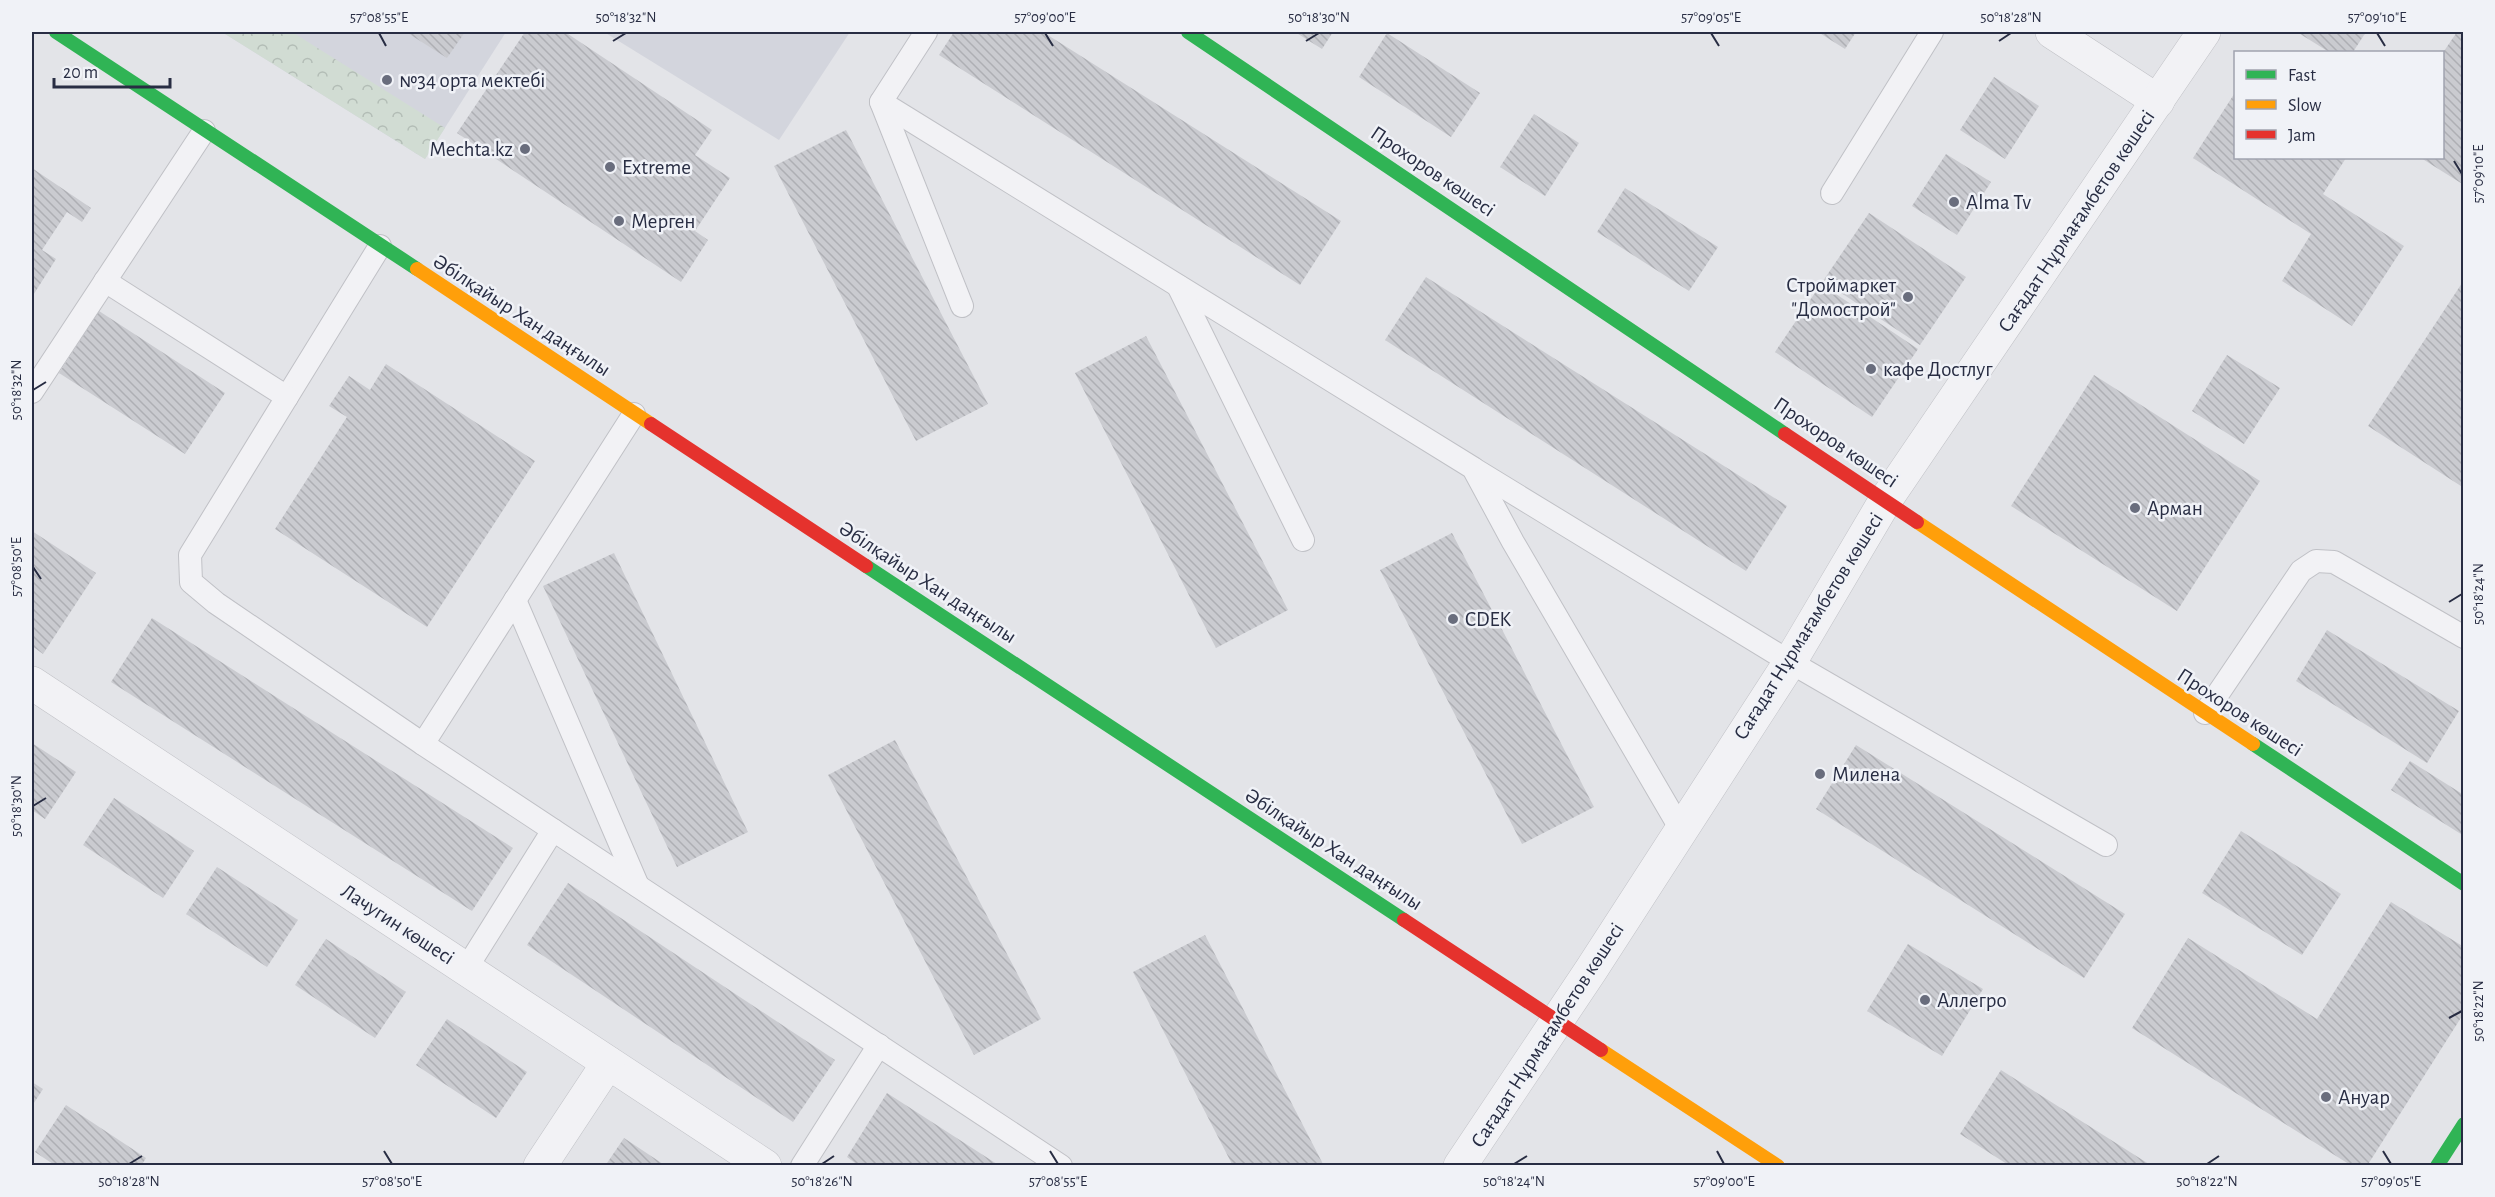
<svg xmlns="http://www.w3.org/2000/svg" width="2495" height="1197" font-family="'Alegreya Sans',sans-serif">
  <defs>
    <pattern id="forest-crowns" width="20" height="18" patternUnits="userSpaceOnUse" patternTransform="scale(1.5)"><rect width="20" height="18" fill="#d1dcd3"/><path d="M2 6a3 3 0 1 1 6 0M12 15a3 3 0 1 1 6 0" fill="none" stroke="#b3bdb6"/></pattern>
    <pattern id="building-back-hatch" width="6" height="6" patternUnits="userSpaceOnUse" patternTransform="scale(1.5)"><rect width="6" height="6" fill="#cacbd0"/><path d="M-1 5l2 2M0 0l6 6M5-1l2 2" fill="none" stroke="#aeafb4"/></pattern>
  </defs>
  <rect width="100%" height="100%" fill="#e3e4e8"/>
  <g fill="#d3d5dd">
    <path d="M222,32H506L425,159Z"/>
    <path d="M604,32H850L779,140Z"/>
  </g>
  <path fill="url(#forest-crowns)" d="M222,32H292L445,128L425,159Z"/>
  <g fill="url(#building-back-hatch)">
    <path d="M406,32H465L447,58Z"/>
    <path d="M525,32H565L712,130L695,155L730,178L695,231L708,240L681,282L457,133Z"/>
    <path d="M954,32H1043L1341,221L1300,285L939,55Z"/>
    <path d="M1295,32H1333L1322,49Z"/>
    <path d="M1818,32H1856L1845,49Z"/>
    <path d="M2297,32H2366L2353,52H2329Z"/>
    <path d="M2457,32H2464V185L2421,158H2442V54Z"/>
    <path d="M1387,33L1480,93L1451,137L1359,77Z"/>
    <path d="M1994,77L2039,106L2005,159L1960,130Z"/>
    <path d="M2236,91V158H2346L2323,194L2404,246L2352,326L2282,281L2311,234L2193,158Z"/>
    <path d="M1534,114L1579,143L1545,196L1500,167Z"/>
    <path d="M846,130L988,404L916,441L774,166Z"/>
    <path d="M1946,154L1991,182L1957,235L1912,206Z"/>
    <path d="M32,168L91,208L82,222L67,212L42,250L56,259L32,297Z"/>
    <path d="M1625,188L1718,247L1689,291L1597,232Z"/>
    <path d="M1869,213L1966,277L1920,345L1823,281Z"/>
    <path d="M1426,277L1787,506L1746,571L1385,340Z"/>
    <path d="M2464,280V488L2368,426Z"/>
    <path d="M1821,284L1918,349L1872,417L1775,352Z"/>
    <path d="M99,311L225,393L185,454L59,373Z"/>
    <path d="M1146,336L1288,610L1216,648L1075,373Z"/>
    <path d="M2227,355L2280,388L2244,444L2192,411Z"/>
    <path d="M386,364L535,461L427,627L275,529L347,417L329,406L349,376L370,390Z"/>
    <path d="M2094,375L2260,481L2177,611L2011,506Z"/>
    <path d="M32,531L96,573L43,654L32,646Z"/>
    <path d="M1452,533L1594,807L1522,844L1380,570Z"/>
    <path d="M614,553L748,832L677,867L543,586Z"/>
    <path d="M152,618L513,848L472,911L111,682Z"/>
    <path d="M2327,630L2459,711L2427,763L2296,681Z"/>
    <path d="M895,740L1041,1019L974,1055L828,775Z"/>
    <path d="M32,743L76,772L45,819L32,810Z"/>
    <path d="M1856,745L2125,914L2084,978L1816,809Z"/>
    <path d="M2410,761L2464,795V836L2391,790Z"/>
    <path d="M114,798L194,851L163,898L83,845Z"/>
    <path d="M2241,831L2341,894L2302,955L2202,893Z"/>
    <path d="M217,867L298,920L267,967L186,914Z"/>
    <path d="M568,883L835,1060L793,1122L527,945Z"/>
    <path d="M2391,902L2464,947V1013L2367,1166H2352L2132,1028L2188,938L2317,1019Z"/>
    <path d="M1205,935L1324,1166H1233L1133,972Z"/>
    <path d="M326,939L406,992L375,1038L295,985Z"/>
    <path d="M1908,944L1983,989L1942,1056L1867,1011Z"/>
    <path d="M447,1019L527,1072L496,1118L416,1065Z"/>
    <path d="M2001,1070L2152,1166H2010L1960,1134Z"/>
    <path d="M32,1082L43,1089L32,1106Z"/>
    <path d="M887,1093L1000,1166H859L847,1157Z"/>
    <path d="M66,1105L146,1158L141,1166H56L35,1152Z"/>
    <path d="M624,1138L666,1166H605Z"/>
  </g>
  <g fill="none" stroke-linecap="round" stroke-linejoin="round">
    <g stroke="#c0c1c6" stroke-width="24">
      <g id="lane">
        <path d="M926,32L881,102L1473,468L1513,542L1680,828"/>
        <path d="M881,102L962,306"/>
        <path d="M1832,193L1932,32"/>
        <path d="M105,281L287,397L380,246"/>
        <path d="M1178,286L1303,540"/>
        <path d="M32,392L204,131"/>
        <path d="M287,397L190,555L191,582L216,603L423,744"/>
        <path d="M634,414L423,744L1061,1166"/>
        <path d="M1474,469L1790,662L2106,845"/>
        <path d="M515,600L638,886"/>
        <path d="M2205,713L2301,571L2316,561L2334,562L2464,637"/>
        <path d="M466,969L553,830"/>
        <path d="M802,1166L879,1045"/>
      </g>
    </g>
    <g stroke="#c0c1c6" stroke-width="34">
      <g id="street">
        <path d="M2052,32L2158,101"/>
        <path d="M32,683L765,1166"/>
        <path d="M540,1166L608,1063"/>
        <path d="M1460,1166L1591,970L1790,662L1885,501L2204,32"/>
      </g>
    </g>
    <use href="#lane" stroke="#f2f2f5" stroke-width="22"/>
    <use href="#street" stroke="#f2f2f5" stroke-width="33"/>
    <g stroke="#30b455" stroke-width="14">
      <path d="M56,32L417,269"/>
      <path d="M1188,32L1785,434"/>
      <path d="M866,566L1404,920"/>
      <path d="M2253,744L2464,884"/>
      <path d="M2437,1166L2464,1124"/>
    </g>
    <g stroke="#ff9f0a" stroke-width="14">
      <path d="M417,269L651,424"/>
      <path d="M1917,522L2253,744"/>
      <path d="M1601,1050L1778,1166"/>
    </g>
    <g stroke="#e5322d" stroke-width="14">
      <path d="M651,424L866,566"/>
      <path d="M1785,434L1917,522"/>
      <path d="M1404,920L1601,1050"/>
    </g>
  </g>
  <path fill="none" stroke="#282d43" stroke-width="2" d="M379,33L386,46M1045,33L1053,46M1711,33L1719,46M2377,33L2385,46M613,41L626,33M1306,41L1319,33M1999,41L2011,33M2454,161L2462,174M33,390L46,382M33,567L41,579M2449,602L2462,594M33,806L46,798M2449,1018L2462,1011M384,1151L392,1164M1050,1151L1058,1164M1717,1151L1724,1164M2383,1151L2391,1164M129,1164L142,1156M822,1164L834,1156M1514,1164L1527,1156M2207,1164L2219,1156"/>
  <g fill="#696d7d" stroke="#f0f2f7" stroke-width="2">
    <circle cx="387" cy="80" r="6"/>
    <circle cx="525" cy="149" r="6"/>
    <circle cx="610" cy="167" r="6"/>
    <circle cx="1954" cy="202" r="6"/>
    <circle cx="619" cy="221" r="6"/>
    <circle cx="1908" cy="297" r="6"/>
    <circle cx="1871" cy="369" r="6"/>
    <circle cx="2135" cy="508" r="6"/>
    <circle cx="1453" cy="619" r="6"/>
    <circle cx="1820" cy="774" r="6"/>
    <circle cx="1925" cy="1000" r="6"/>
    <circle cx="2326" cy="1097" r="6"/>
  </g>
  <g text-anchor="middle" stroke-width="5" stroke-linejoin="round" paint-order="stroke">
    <g font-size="21" fill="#282d43" stroke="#f0f2f7" text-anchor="start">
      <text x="399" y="87">№34 орта мектебі</text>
      <text x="513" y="156" text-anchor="end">Mechta.kz</text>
      <text x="622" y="174">Extreme</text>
      <text x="1966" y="209">Alma Tv</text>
      <text x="631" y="228">Мерген</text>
      <text x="1896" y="292" text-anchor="end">Строймаркет<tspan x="1896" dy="24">"Домострой"</tspan></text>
      <text x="1883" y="376">кафе Достлуг</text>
      <text x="2147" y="515">Арман</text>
      <text x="1465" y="626">CDEK</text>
      <text x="1832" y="781">Милена</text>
      <text x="1937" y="1007">Аллегро</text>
      <text x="2338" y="1104">Ануар</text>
    </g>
    <g font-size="21" fill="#282d43" stroke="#f0f2f7">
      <text transform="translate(1433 171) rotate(34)" y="7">Прохоров көшесі</text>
      <text transform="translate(2076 221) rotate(-56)" y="7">Сағадат Нұрмағамбетов көшесі</text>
      <text transform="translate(522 315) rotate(33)" y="7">Әбілқайыр Хан даңғылы</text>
      <text transform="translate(1836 442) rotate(34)" y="7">Прохоров көшесі</text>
      <text transform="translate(928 582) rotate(33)" y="7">Әбілқайыр Хан даңғылы</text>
      <text transform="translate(1808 626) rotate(-58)" y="7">Сағадат Нұрмағамбетов көшесі</text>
      <text transform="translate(2240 712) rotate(33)" y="7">Прохоров көшесі</text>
      <text transform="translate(1334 849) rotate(33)" y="7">Әбілқайыр Хан даңғылы</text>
      <text transform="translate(398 924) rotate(33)" y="7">Лачугин көшесі</text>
      <text transform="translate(1547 1035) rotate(-57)" y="7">Сағадат Нұрмағамбетов көшесі</text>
    </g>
  </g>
  <rect width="2495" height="1197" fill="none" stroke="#f0f2f7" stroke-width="66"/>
  <rect x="2234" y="51" width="210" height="108" fill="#f0f2f7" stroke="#a0a3af" stroke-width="1.5"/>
  <rect x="2246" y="70" width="30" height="9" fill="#30b455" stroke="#a0a3af" stroke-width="1.5"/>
  <text x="2288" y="81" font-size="18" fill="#282d43">Fast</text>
  <rect x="2246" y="100" width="30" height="9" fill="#ff9f0a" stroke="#a0a3af" stroke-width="1.5"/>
  <text x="2288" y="111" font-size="18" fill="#282d43">Slow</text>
  <rect x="2246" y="130" width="30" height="9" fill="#e5322d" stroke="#a0a3af" stroke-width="1.5"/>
  <text x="2288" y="141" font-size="18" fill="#282d43">Jam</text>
  <path d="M54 78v9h116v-9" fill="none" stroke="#282d43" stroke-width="3"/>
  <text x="63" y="78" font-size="18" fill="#282d43" stroke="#f0f2f7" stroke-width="4.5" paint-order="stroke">20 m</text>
  <rect x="33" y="33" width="2429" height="1131" fill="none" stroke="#282d43" stroke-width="2"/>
  <g font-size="15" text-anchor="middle" fill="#282d43">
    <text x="379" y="22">57°08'55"E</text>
    <text x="626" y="22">50°18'32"N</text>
    <text x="1045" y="22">57°09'00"E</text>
    <text x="1319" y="22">50°18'30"N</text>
    <text x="1711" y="22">57°09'05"E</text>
    <text x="2011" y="22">50°18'28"N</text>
    <text x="2377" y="22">57°09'10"E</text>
    <text transform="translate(2478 174) rotate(-90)" y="5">57°09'10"E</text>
    <text transform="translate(16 390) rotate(-90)" y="5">50°18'32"N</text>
    <text transform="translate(16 567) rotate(-90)" y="5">57°08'50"E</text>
    <text transform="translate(2478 594) rotate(-90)" y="5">50°18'24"N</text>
    <text transform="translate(16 806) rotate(-90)" y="5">50°18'30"N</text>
    <text transform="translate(2478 1011) rotate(-90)" y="5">50°18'22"N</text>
    <text x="129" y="1186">50°18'28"N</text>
    <text x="392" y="1186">57°08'50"E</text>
    <text x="822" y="1186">50°18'26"N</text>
    <text x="1058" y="1186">57°08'55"E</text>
    <text x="1514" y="1186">50°18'24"N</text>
    <text x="1724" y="1186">57°09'00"E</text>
    <text x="2207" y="1186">50°18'22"N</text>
    <text x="2391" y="1186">57°09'05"E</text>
  </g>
</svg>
